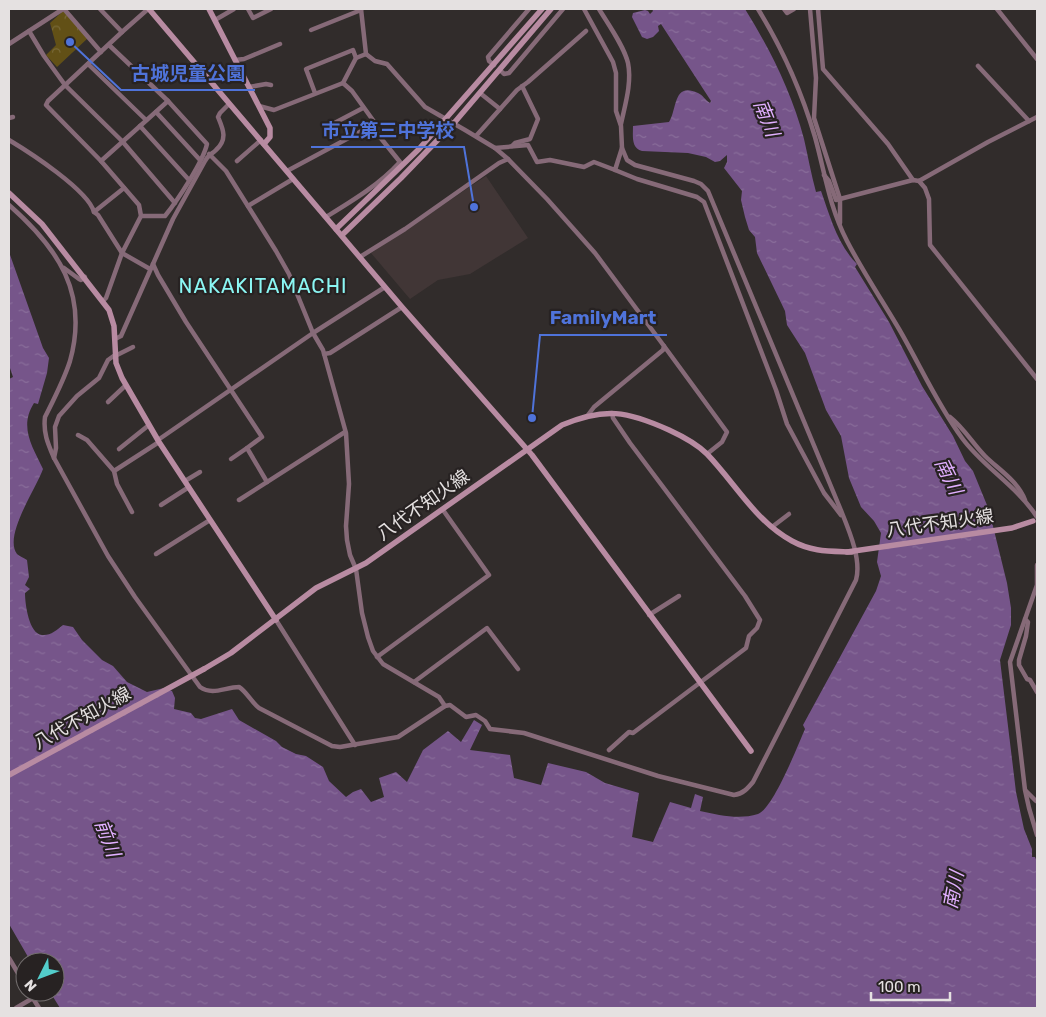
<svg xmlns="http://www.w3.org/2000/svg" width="1046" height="1017" font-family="Rubik,'Noto Sans JP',sans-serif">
  <defs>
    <pattern id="park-crowns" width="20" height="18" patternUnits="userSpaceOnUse" patternTransform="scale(1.25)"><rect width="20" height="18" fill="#625016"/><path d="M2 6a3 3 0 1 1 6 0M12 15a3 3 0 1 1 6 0" fill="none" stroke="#786938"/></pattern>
    <pattern id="water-ripples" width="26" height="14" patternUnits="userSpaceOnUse" patternTransform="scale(1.25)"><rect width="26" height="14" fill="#76558a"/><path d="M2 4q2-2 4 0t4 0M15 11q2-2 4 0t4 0" fill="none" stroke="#896d9a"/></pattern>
  </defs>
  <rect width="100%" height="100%" fill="#312c2b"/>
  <path fill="#413636" d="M486,176L528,238L470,274L438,280L410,299L371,253Z"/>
  <path fill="url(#park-crowns)" d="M63,11L88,38L57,67L46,55L56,45L50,23Z"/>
  <path fill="url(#water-ripples)" d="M652,9H745C770,49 792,93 804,139C808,156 811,174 816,192L821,191C830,216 837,244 857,264L855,267L889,322L922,386L953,436L965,461L973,471L989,510L1007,583L1011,608V625L1000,660L1016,792L1024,829L1032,849V857H1035L1037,862V1008H60L50,992H55V962H31L9,924V379L13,377L9,365V252L43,348L49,358L47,373L38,404L34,403C19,427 32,446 43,469C37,487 3,536 17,554C19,556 24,558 27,560L29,577L25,585L30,589L25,593C25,604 29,634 42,635C50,636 57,630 63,625L73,627L82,640L102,660L113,666L127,682L147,692L164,688L172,691L175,698L174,709L191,713L195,718L201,719L232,709L239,720L276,741L282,747L296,754L306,756L323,767L329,781L346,797L353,792L361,789L371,802L384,797L379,778L396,772L407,782L423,750L448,731L461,742L474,720L482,725L470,750L510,755L514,778L541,785L548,763L586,772L605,783L639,793L632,837L653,842L670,802L691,808L695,794L703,797L700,811C719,815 739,820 758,814C773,809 798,745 805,729L803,725L876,591L881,576L877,562L881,533L874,521L861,507L849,478L841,436L826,410L805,353L787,325L785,311L757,253L755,237L749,230L745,217L741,200L742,191L724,168L727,162V155L720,161L715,162L706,157L688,153L642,151C631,148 633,136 633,126L669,122C677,110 673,81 698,93C703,95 705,100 710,103L711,101L661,24L658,26L659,31L653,37L647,39L642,37L632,17L633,13L645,10L648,11L650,14L653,11Z"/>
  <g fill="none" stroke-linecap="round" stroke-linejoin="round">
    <g stroke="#866a78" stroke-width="4.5">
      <path d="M63,9L29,31L44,56L65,85L122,141L175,203"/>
      <path d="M64,9L101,52"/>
      <path d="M100,9L122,32L48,101L46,105L101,161L139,205L141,216L122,253L106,298L103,301"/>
      <path d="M248,9L253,18L271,9"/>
      <path d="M361,9L366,54"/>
      <path d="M599,9C608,24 624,46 628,63C632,83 625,105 621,124"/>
      <path d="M758,9C782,48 802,93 815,137C825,173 829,206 847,241C863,272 882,300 899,329C920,365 937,404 962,438C983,467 1017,486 1037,517"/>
      <path d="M784,9L787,13L794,9"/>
      <path d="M810,9L816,78L814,118L840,199V223"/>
      <path d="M818,9L823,69L888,144L913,180"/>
      <path d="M997,9L1037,59"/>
      <path d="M215,20L234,9"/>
      <path d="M311,30L361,10"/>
      <path d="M122,32L148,9"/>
      <path d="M9,44L29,31"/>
      <path d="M109,45L168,101"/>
      <path d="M235,60L244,59L280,44"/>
      <path d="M88,64L146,120"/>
      <path d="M494,65L489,61L488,57L529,9"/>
      <path d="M978,66L1029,121"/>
      <path d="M500,70L504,74L509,73L563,9"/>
      <path d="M343,83L356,58L366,54L375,61L387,64L425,107L465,130L495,148L508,159"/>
      <path d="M249,87L266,84L271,85"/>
      <path d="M315,93L306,69L353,50L356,58"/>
      <path d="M480,93L500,109"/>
      <path d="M259,106L274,110L343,83L352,91L375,123L371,126L400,162C379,185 352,201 326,217"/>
      <path d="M156,112L200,160"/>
      <path d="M9,118L13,117"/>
      <path d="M140,126L189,180"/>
      <path d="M325,128L363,108"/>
      <path d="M476,136L517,90L528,82L586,31"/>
      <path d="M9,140C29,152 88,190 94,212"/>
      <path d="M512,146L515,143L530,139L538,119L522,86"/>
      <path d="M495,148L528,145L537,162L550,160L584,167L594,162L615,170L622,148L621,126L616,111V73L613,62L584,9"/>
      <path d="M209,154L226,171L276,251L289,274L313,333L323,350L346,433L349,484L346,526L347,540L350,555L356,569L362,613L368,637L373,651L383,664L439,697L445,706"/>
      <path d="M101,161L168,101L207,144C203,162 177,201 165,216H141"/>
      <path d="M237,161L261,140"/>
      <path d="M615,170L637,179L697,197L704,202L776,390L787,424L824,493L841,515"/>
      <path d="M287,171L371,126"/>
      <path d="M824,175L829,181L836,200L913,180L919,181L988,142L1037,117"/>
      <path d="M919,181L925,188L929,199L930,245L1037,379"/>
      <path d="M124,188L94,212L98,215L122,253L150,269"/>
      <path d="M9,205C58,248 89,293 70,361C64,380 54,399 45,417C43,433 48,444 54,458"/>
      <path d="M248,206L293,179"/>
      <path d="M360,257L405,229L499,163L508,159L547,199L595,253L664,346L663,350L594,407L588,415"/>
      <path d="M153,264L158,275L186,322L262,437L247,448L267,482"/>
      <path d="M64,268L79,279L81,280L85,277"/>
      <path d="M115,339L121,336L173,219L205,161C208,155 212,154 216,150C228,139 223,129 218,117L220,113L229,104"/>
      <path d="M664,346L727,432L722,442L707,454"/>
      <path d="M324,354L330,353L402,307"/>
      <path d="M115,355L108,360L99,378L77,396L59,416L55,427L56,448L54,458L108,556L135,597L200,687C213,696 225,687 239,687C247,692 251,702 259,708L332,746L340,747L398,737L445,706L450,705L466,717L476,715L485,721L490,729L524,733L658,776L734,795C743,794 748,788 753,782L856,580C862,559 848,528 840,508L708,191L701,184L694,181L635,165L627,160L622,148"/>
      <path d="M115,356L133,347"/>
      <path d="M108,402L126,385"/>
      <path d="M950,417C964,428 973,444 985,456C998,469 1018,481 1025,500"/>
      <path d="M78,435L87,440L114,471L117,484L132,512"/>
      <path d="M158,440L313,333L385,287"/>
      <path d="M119,449L149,425"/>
      <path d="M231,459L247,448"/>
      <path d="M114,471L159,442"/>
      <path d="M185,481L200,472"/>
      <path d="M239,500L345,432"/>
      <path d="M161,505L189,487"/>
      <path d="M772,527L789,514"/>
      <path d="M156,554L210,520"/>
      <path d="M1037,565V585L1010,662L1025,790L1029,808L1037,835"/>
      <path d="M649,615L679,596"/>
      <path d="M1025,619L1028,622L1026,636L1019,660V665L1027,679L1030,680L1037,692"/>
      <path d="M276,620L355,745"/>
      <path d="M377,657L489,575L443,510"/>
      <path d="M414,682L487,628L518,669"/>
      <path d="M609,750L629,732L633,733L746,648L749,636L757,628L760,620L745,596L630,443L613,418L612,413"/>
      <path d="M1026,791L1036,801"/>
      <path d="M9,958L25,985"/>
      <path d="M29,992L39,1008"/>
      <path d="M16,1008L33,998"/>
    </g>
    <g stroke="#b88ba2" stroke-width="5.5">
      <path d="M149,9L402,307L532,455L751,751"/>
      <path d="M209,9L270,128V137L264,144"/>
      <path d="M9,193L42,224L109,310L114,326L116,363L122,378L159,442L276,620"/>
      <path d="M336,229L419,149L542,9"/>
      <path d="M342,235L401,178L454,123L551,9"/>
      <path d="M204,669L231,653L316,588L366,563L562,425C605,407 627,411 669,430C682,436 696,443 707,454C735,483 756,522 792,541C812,552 830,551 852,552"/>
    </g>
    <g stroke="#b88ba2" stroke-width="5.5">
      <path d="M847,552L1012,528L1033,521"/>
      <path d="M9,775L204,669"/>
    </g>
  </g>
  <g text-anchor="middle" stroke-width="4.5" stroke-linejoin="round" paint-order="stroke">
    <g font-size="18" fill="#e5e1e1" stroke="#272222">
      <text transform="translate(423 505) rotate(-35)" y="6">八代不知火線</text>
      <text transform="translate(940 523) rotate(-8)" y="6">八代不知火線</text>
      <text transform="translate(82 718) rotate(-29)" y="6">八代不知火線</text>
    </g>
    <g font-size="19" font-style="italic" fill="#e1afff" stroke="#272222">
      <text transform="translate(767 118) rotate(68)" y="7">南川</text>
      <text transform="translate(949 476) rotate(64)" y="7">南川</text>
      <text transform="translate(108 838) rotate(69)" y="7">前川</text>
      <text transform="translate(953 890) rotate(-79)" y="7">南川</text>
    </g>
    <g font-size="20" letter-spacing="1" fill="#8bf7f4" stroke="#272222">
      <text x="263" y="293">NAKAKITAMACHI</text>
    </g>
  </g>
  <path fill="none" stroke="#4f73da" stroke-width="2" d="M70 42L121 90H255M474 207L464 147H311M532 418L540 335H667"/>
  <g fill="#4f73da" stroke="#272222" stroke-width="2">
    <circle cx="70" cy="42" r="5"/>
    <circle cx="474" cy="207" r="5"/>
    <circle cx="532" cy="418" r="5"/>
  </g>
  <g font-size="19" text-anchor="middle" font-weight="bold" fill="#4f73da" stroke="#272222" stroke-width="4.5" stroke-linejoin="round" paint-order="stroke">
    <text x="188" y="80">古城児童公園</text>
    <text x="388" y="137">市立第三中学校</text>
    <text x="603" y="324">FamilyMart</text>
  </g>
  <rect width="1046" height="1017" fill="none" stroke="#e5e1e1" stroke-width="20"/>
  <g transform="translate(40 977) rotate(228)"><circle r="24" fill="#272222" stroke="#736e6e"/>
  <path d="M0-4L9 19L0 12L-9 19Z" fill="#53cdcb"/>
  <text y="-8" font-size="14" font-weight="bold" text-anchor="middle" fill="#e5e1e1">N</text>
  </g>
  <path d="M871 992v8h79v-8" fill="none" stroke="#e5e1e1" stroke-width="2.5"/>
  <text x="878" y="992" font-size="15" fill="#e5e1e1" stroke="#272222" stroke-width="4" paint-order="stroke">100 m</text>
</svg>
